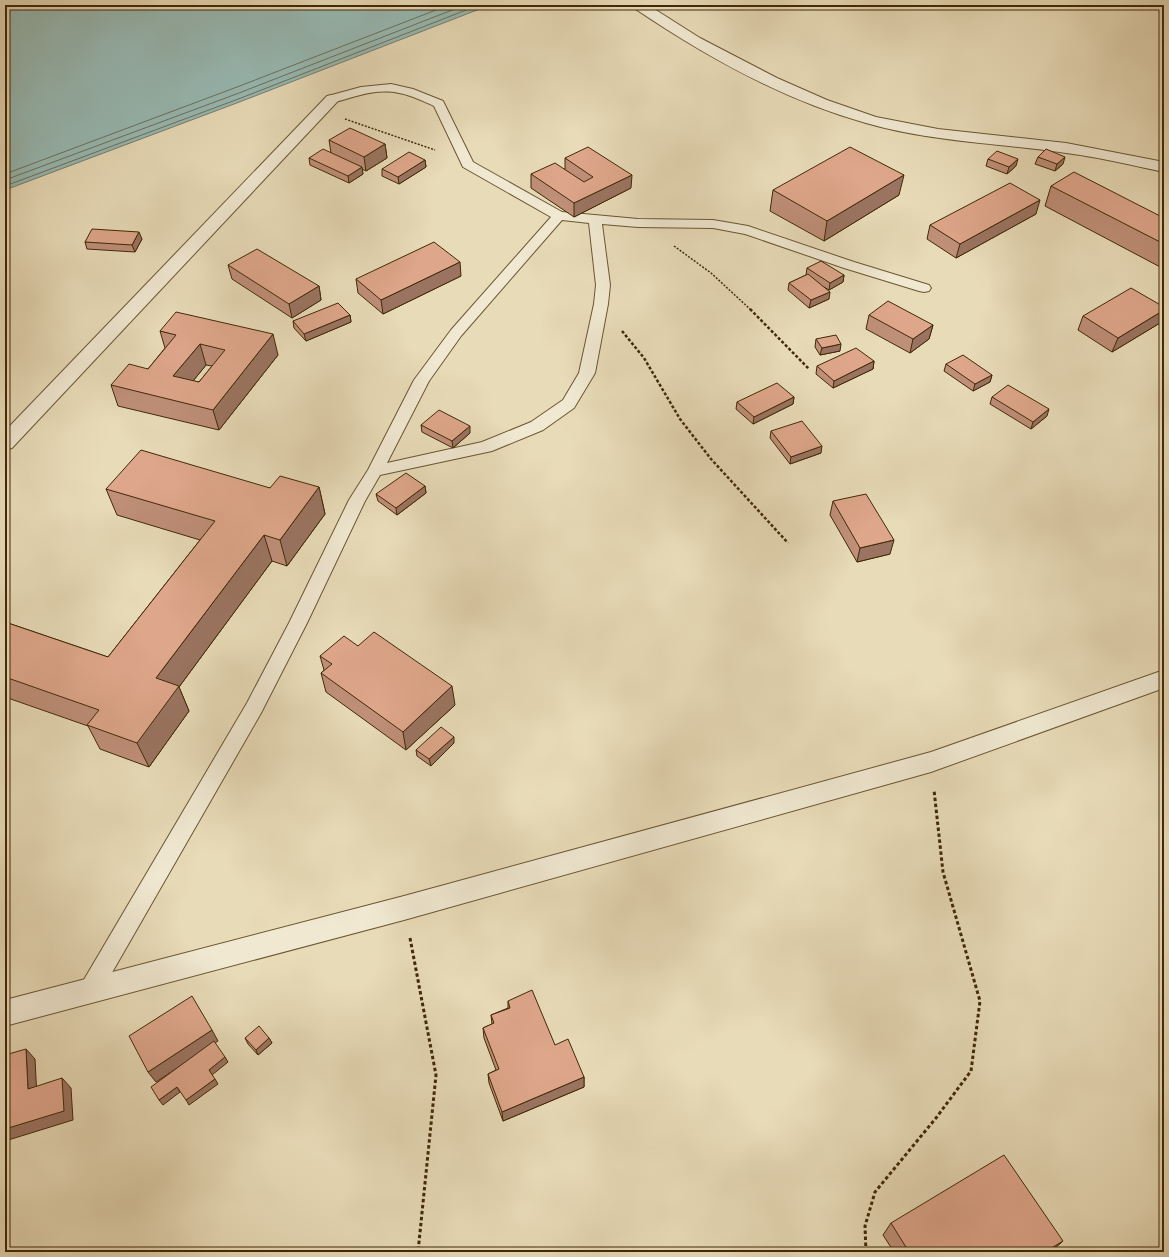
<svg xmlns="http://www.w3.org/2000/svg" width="1169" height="1257" font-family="'IM FELL DW Pica',serif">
  <rect width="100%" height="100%" fill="#e8dbb8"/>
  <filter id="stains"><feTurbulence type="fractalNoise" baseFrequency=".005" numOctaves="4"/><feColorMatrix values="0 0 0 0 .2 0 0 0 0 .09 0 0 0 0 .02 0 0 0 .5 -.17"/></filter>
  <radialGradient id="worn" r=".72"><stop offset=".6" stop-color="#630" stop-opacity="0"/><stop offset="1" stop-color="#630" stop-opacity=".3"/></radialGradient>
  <path fill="#98bab4" stroke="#75806e" d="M5,5H490L242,101L5,190Z"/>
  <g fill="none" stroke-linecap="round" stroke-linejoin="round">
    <g stroke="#6c725d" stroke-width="1">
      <path d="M5,174L237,87L449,5"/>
      <path d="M5,180L239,93L465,5"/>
      <path d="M5,186L241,98L479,5"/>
    </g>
    <g stroke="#6a5632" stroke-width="2">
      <path id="service" d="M391,84L413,89L443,101L473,162L562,212L638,219L713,220L748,226L854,262L929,285L931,288L929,291L924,292L919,291L844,268L745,234L713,228L638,227L602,224L610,285L608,304L595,373L574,408L543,430L492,451L380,475L365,501L307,623L261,713L98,997L90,1001L82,997L79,990L82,983L247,703L289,623L349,500L368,470L414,380L451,330L551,217L463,167L434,106C423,101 411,95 399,93C376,88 354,97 332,103L328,102L326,99L328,96L361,87ZM562,220L589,223L596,285L594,304L579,373L563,400L531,422L482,442L387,463L429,381L461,336Z"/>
    </g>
    <g stroke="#6a5632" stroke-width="2">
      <g id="minor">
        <path d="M632,5H648L700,38L777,78L827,100L876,117L938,129L1066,143L1164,162V172C1131,165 1099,157 1066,153C999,143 931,142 866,123C783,100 705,56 634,8Z"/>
        <path d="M332,95L337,96L339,99L337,102L12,448L5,450V431L327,96Z"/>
        <path d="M1164,670V688L931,772L404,920L5,1026V1000L404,896L931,752Z"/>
      </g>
    </g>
    <g stroke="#402906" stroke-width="1.5" stroke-dasharray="2 1.5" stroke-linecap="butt">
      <path d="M345,119L435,150"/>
      <path d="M674,246L711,273L751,310"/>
    </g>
    <g stroke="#402906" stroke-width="2.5" stroke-dasharray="3 2" stroke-linecap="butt">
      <path d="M750,309L809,369"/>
      <path d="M622,331L644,358L680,419L711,459L788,543"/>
    </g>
    <g stroke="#402906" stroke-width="3" stroke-dasharray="3.5 2.5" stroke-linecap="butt">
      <path d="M410,938L436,1075L418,1252"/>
      <path d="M866,1252L865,1226L875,1192L936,1118L971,1071L980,1001L943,872L934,790"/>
    </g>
    <use href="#service" fill="#f0e8d1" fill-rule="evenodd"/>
    <use href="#minor" fill="#f0e8d1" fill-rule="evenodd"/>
  </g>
  <g fill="#bf8f78" stroke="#402906" fill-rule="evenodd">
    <path d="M329,140L385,144L387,158L366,171L362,169L363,174L349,183L310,165L309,158L331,153Z"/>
    <path d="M1038,157L1063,164L1055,171L1035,164Z"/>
    <path d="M565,158L631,188L574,217L531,188V174L565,169Z"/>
    <path d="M988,159L1016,166L1007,174L986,166Z"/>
    <path d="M425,160L426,167L399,184L382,176V169Z"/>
    <path d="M1051,186L1164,218V269L1045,206Z"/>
    <path d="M773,190L899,195L824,241L770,211Z"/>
    <path d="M1036,214L956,258L927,239L930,225Z"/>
    <path d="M142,239L135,252L87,249L85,242Z"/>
    <path d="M228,265L319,286L321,300L292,318L232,279Z"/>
    <path d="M807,268L844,275L843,282L829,290L824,287L829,299L809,308L788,290L789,283L806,275Z"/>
    <path d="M461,276L383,314L358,293L356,279Z"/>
    <path d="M1164,307V313L1160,323L1112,352L1078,330L1083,316Z"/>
    <path d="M350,315L351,322L306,341L294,328L293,321Z"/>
    <path d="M869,315L933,325L929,339L910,353L866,329Z"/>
    <path d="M160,331L278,355L219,430L118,406L111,385L148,369L165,348ZM206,365L212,366L199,382L193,381Z"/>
    <path d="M816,339L840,351L820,355L815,347Z"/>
    <path d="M874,361L873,369L833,388L816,374L817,366Z"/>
    <path d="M946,364L992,375L990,382L973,391L944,371Z"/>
    <path d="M794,397L793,404L753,424L736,409L737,402Z"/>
    <path d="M992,397L1047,416L1031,429L990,404Z"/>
    <path d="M421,425L470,433L453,448L422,432Z"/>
    <path d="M771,431L821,453L790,464L770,438Z"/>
    <path d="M425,486L426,493L397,515L378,501L376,494Z"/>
    <path d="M319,487L325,514L287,566L272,561L179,687L189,711L149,767L100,749L88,726L5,697V622L108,657L200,540L117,515L106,489L270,488Z"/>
    <path d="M833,501L890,554L857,562L830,515Z"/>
    <path d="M358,646L455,705L406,750L326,692L321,673L324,670L320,656Z"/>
    <path d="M454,743L431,766L417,756L416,750Z"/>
    <path d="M508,1001L555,1045L584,1077V1087L503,1121L489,1083L488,1074L496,1070L484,1038L483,1028L492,1024L491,1015L508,1008Z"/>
    <path d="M245,1038H269L272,1043L258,1055L248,1044Z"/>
    <path d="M891,1223L1051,1252H894L883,1235Z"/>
  </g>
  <g fill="#9b7461" stroke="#402906">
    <path d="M385,144L387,158L366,171L364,157Z"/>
    <path d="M1065,157L1063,164L1055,171L1057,164Z"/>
    <path d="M1018,159L1016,166L1007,174L1009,167Z"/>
    <path d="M425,160L426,167L399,184L398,177Z"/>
    <path d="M362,167L363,174L349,183L348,176Z"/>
    <path d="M632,175L631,188L574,217V203Z"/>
    <path d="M904,175L899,195L824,241L827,221Z"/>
    <path d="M1040,200L1036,214L956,258L960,244Z"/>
    <path d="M139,232L142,239L135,252L132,245Z"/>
    <path d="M460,262L461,276L383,314L381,300Z"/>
    <path d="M844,275L843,282L829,290L830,283Z"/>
    <path d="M319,286L321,300L292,318L289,304Z"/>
    <path d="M830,292L829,299L809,308L811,300Z"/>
    <path d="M1164,310V313L1160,323L1112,352L1118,338Z"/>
    <path d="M350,315L351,322L306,341L304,334Z"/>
    <path d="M933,325L929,339L910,353L913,339Z"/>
    <path d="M273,334L278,355L219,430L213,410Z"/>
    <path d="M200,344L206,365L180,397L173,376Z"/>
    <path d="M841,344L840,351L820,355L822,348Z"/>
    <path d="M874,361L873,369L833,388L834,381Z"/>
    <path d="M992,375L990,382L973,391L975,384Z"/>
    <path d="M794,397L793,404L753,424L754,417Z"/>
    <path d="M1049,409L1047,416L1031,429L1033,422Z"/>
    <path d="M470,426V433L453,448L452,441Z"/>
    <path d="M822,446L821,453L790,464L791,457Z"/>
    <path d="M425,486L426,493L397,515L396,508Z"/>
    <path d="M319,487L325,514L287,566L280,540Z"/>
    <path d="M264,535L272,561L179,687L189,711L149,767L137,743L156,678Z"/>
    <path d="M894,540L890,554L857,562L860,548Z"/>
    <path d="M452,686L455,705L406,750L403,732Z"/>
    <path d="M454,737V743L431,766L429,759Z"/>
    <path d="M212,1030L218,1041L156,1082L148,1072Z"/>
    <path d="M269,1038L272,1043L258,1055L256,1050Z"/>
    <path d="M26,1049L35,1059L37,1098L28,1089Z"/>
    <path d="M225,1057L228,1062L212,1075L209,1070Z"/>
    <path d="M584,1077V1087L503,1121L502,1112Z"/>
    <path d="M62,1078L71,1088L73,1120L5,1141V1129Z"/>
    <path d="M215,1079L218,1084L189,1105L186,1100Z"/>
    <path d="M177,1087L180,1092L163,1105L159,1100Z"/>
    <path d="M1063,1241L1051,1252H1045Z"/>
  </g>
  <g fill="#dea68b" stroke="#402906" fill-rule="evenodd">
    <path d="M350,128L385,144L364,157L329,140Z"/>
    <path d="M588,147L632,175L574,203L531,174L555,163L584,182L593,177L565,158Z"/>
    <path d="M850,147L904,175L827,221L773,190Z"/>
    <path d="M323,149L362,167L348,176L309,158Z"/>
    <path d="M1046,149L1065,157L1057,164L1038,157Z"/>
    <path d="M997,151L1018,159L1009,167L988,159Z"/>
    <path d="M409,152L425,160L398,177L382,169Z"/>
    <path d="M1074,172L1164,218V244L1051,186Z"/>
    <path d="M1010,183L1040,200L960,244L930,225Z"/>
    <path d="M92,229L139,232L132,245L85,242Z"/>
    <path d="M434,242L460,262L381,300L356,279Z"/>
    <path d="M257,249L319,286L289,304L228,265Z"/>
    <path d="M821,261L844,275L830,283L807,268Z"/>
    <path d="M808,274L830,292L811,300L789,283Z"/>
    <path d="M1131,288L1164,307V310L1118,338L1083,316Z"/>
    <path d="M888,301L933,325L913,339L869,315Z"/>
    <path d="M338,303L350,315L304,334L293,321Z"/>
    <path d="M176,312L273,334L213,410L111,385L129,364L148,369L176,335L160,331ZM200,344L225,350L199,382L173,376Z"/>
    <path d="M836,335L841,344L822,348L816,339Z"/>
    <path d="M856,348L874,361L834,381L817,366Z"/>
    <path d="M963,355L992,375L975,384L946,364Z"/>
    <path d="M777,383L794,397L754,417L737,402Z"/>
    <path d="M1008,385L1049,409L1033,422L992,397Z"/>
    <path d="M439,410L470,426L452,441L421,425Z"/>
    <path d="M802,421L822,446L791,457L771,431Z"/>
    <path d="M141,450L270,488L280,476L319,487L280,540L264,535L156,678L179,686L137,743L87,725L99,710L5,677V622L108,657L215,521L106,489Z"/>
    <path d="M406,473L425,486L396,508L376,494Z"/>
    <path d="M866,494L894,540L860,548L833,501Z"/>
    <path d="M374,632L452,686L403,732L321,673L332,664L320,656L344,636L358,646Z"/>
    <path d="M441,727L454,737L429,759L416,750Z"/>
    <path d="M532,990L555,1045L568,1039L584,1077L502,1112L488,1074L499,1069L483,1028L494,1023L491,1015L510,1008L508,1001Z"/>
    <path d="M192,996L212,1030L148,1072L129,1036Z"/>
    <path d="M259,1026L269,1038L256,1050L245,1038Z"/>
    <path d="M214,1041L225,1057L209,1070L215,1079L186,1100L177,1087L159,1100L151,1087Z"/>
    <path d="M26,1049L28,1089L62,1078L64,1111L5,1129V1055Z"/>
    <path d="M1004,1155L1063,1241L1045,1252H909L891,1223Z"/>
  </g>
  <rect width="1169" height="1257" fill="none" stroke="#e8dbb8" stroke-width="20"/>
  <rect x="6" y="6" width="1157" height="1245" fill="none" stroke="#402906" stroke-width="2"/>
  <rect x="10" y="10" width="1149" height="1237" fill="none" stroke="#402906"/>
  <rect width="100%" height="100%" filter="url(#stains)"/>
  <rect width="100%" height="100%" fill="url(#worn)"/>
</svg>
